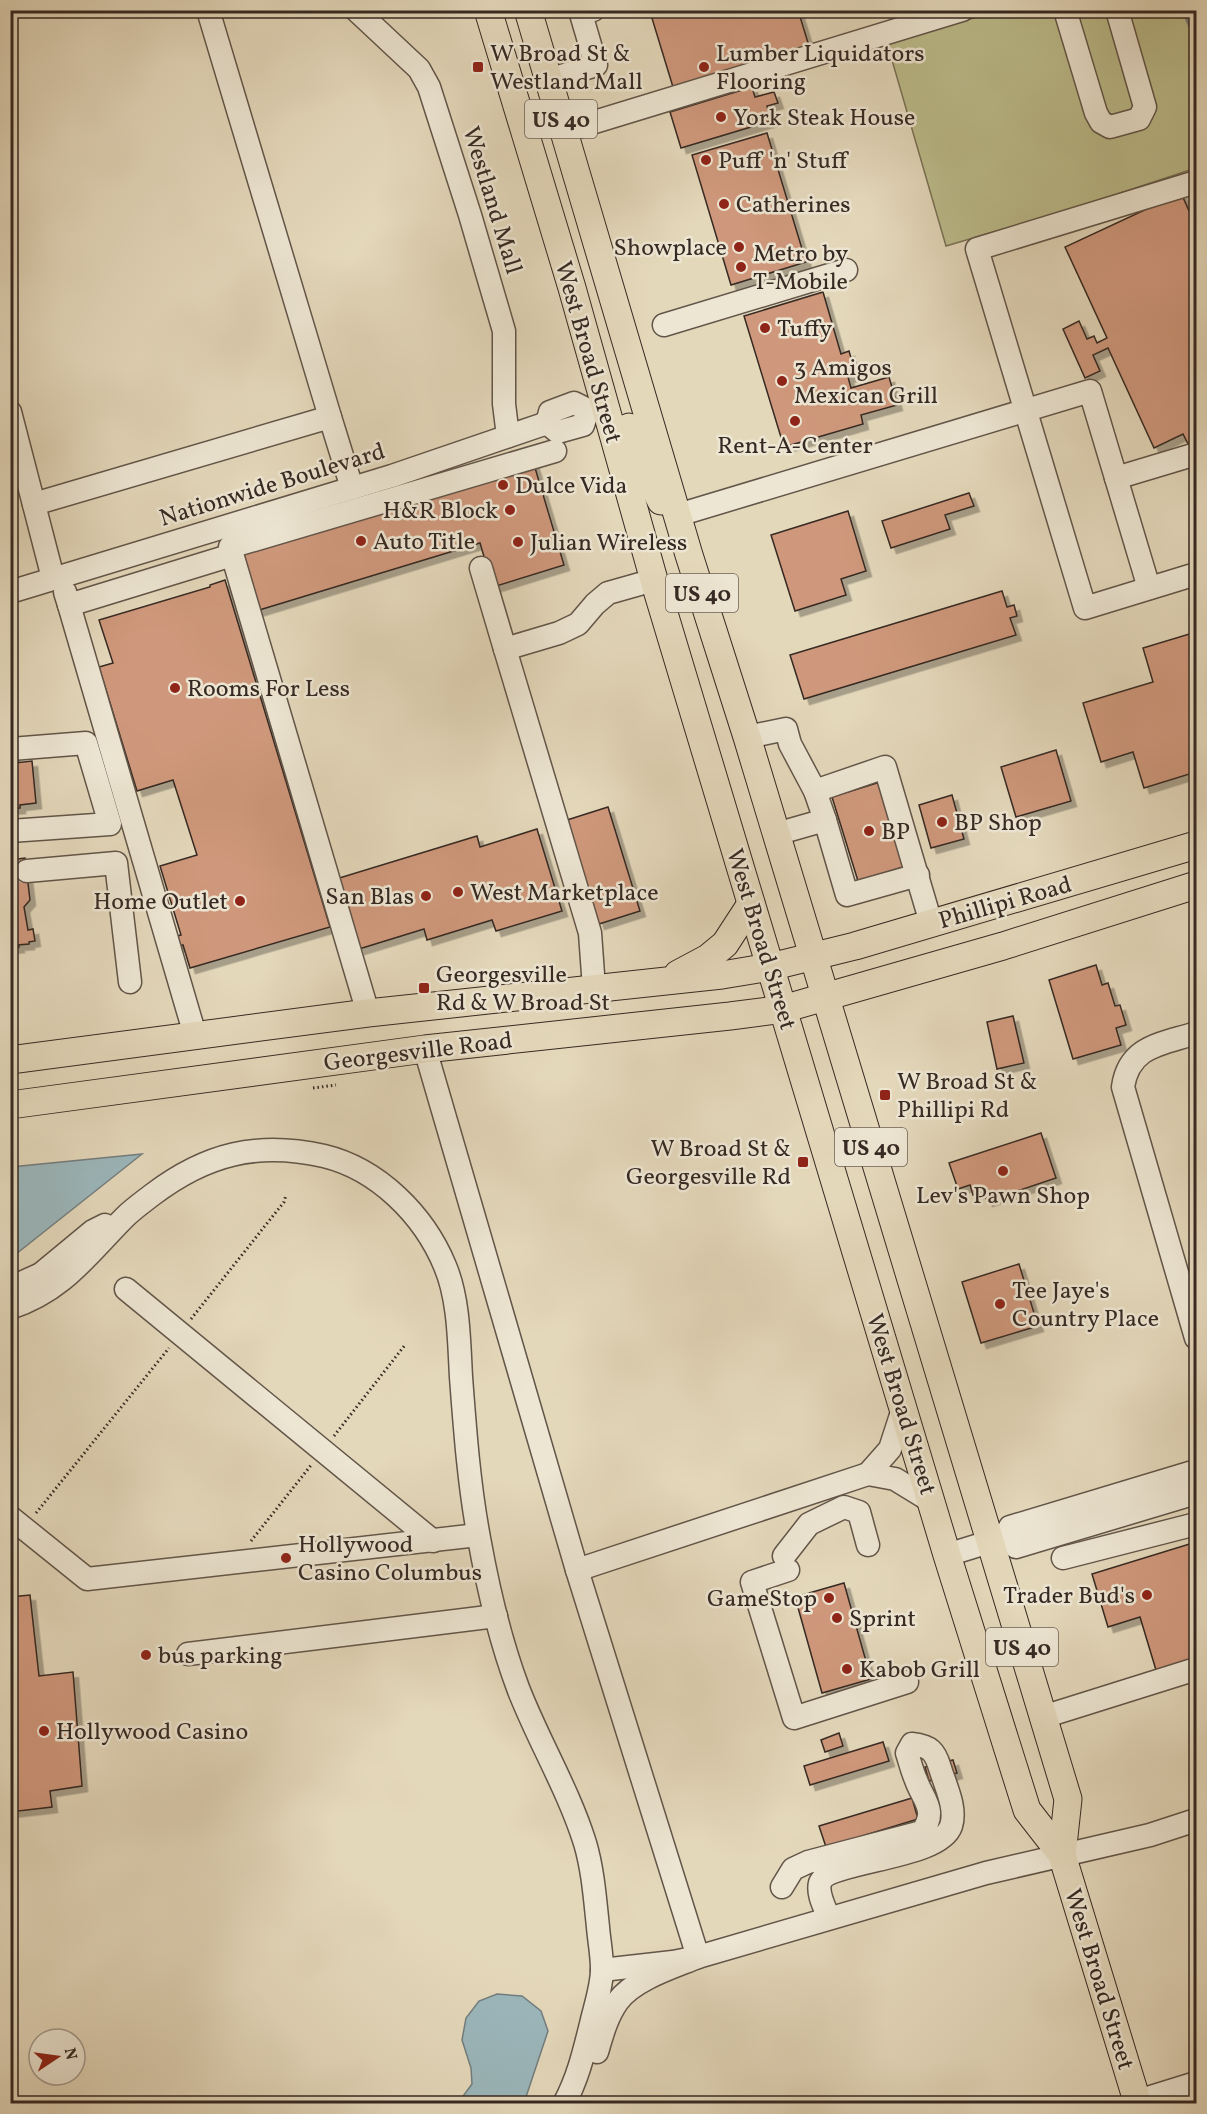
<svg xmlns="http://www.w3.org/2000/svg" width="1207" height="2114" font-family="Vollkorn,serif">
  <defs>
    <filter id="shadow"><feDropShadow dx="5.5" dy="5.5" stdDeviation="0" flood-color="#0004"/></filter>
  </defs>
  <rect width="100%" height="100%" fill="#e4d8bb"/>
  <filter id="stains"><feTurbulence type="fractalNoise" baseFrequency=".00333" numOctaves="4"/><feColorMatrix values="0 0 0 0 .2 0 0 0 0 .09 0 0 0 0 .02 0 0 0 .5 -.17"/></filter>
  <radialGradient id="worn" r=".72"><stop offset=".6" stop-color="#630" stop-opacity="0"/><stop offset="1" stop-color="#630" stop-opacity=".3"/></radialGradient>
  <path fill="#bcbc8b" stroke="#797257" stroke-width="1.5" d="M998,11H1196V168L1075,208L946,246L887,43Z"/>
  <g fill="#9bb7bc" stroke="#737e7f" stroke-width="1.5">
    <path d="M142,1154L11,1258V1167Z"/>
    <path d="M497,1994L522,1996L541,2011L548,2031L526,2097L522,2103H458L472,2084L471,2068L462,2040L466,2018L479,2001Z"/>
  </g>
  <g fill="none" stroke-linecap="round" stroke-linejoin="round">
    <path stroke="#737e7f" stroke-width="5" d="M1184,10L1196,39"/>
  </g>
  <g fill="#cf987b" stroke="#362923" stroke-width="1.5" filter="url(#shadow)">
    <path d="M665,10H798L809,46L673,87L651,15Z"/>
    <path d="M752,87L755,97L774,92L778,103L767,106L771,121L681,148L670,112Z"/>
    <path d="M767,133L806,262L731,285L692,155Z"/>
    <path d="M1181,193L1190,213L1196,210V440L1188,444L1183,434L1154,448L1108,348L1093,355L1100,371L1085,378L1063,329L1079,321L1087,339L1094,336L1097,343L1107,338L1065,247Z"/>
    <path d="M823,292L841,354L849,351L856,375L848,377L851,388L889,377L897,405L861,415L863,424L784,447L744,316Z"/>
    <path d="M533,461L564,565L493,587L480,543L256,611L239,552Z"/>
    <path d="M969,493L974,506L945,515L950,529L891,548L882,521Z"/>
    <path d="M848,511L866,571L841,579L846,595L795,611L771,535Z"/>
    <path d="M225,580L330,927L190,968L183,945L177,947L174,937L181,935L160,866L197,855L173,780L137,791L99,667L113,663L99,620L210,587V585Z"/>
    <path d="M1002,591L1007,607L1014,605L1017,616L1010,618L1016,635L804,699L790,655Z"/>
    <path d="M1196,632V772L1144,788L1133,752L1101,762L1083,703L1153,682L1143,648Z"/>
    <path d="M1056,750L1071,801L1016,817L1001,767Z"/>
    <path d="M14,754L15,763L32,761L36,803L20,805V808L10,809V755Z"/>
    <path d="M880,782L906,866L858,881L832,797Z"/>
    <path d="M952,795L964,839L931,848L919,805Z"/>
    <path d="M608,807L640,911L599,924L567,820Z"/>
    <path d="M537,829L562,911L496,931L492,920L427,940L424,929L359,949L336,879L477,836L480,847Z"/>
    <path d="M25,858L30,900L24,907L28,930L33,929L35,941L29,942V944L18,945L19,947L10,948V860Z"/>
    <path d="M1096,965L1102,985L1108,983L1115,1006L1120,1005L1126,1025L1116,1028L1121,1045L1073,1059L1049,980Z"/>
    <path d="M1013,1016L1024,1063L997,1069L987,1022Z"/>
    <path d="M1041,1133L1056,1178L987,1201L984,1191L973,1195L970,1185L958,1189L949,1163Z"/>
    <path d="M1019,1264L1038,1326L981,1343L962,1282Z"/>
    <path d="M1196,1542V1658L1156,1670L1140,1617L1108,1627L1092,1574Z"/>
    <path d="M844,1583L871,1679L822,1693L795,1597Z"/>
    <path d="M30,1595L39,1676L73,1672L82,1786L50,1791L52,1807L10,1812V1597Z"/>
    <path d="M839,1733L843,1746L825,1752L821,1740Z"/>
    <path d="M883,1742L889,1761L810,1785L804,1766Z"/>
    <path d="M953,1760L957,1773L929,1781L925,1767Z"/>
    <path d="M912,1798L918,1819L826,1847L819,1826Z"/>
  </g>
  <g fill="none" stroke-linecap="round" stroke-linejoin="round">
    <path stroke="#c1b59d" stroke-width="22" stroke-dasharray="22 11" stroke-linecap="butt" d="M10,872L27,871"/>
    <g stroke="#625549" stroke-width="25">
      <g id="minor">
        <path d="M208,10L330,417"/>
        <path d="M356,10L419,69L429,87L470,215L504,331V404L508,436"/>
        <path d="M1065,10L1096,113L1101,122L1110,127L1139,119L1145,107L1117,10"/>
        <path d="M549,80L596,65L581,14L593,10"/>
        <path d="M565,131L962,10"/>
        <path d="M1196,182L977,249L1085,608L1196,574"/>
        <path d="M664,325L846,270"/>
        <path d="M574,403L588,410L583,425L558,432L547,423L550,412Z"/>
        <path d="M10,412L53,578"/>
        <path d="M1116,478L1196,454"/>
        <path d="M34,504L330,417L352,488"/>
        <path d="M678,515L1090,391L1149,588"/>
        <path d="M481,568L505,649"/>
        <path d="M10,592L392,476L547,423"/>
        <path d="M65,592L69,605L232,555"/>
        <path d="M69,605L195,1035"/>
        <path d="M747,737L786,729L790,744L815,791"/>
        <path d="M825,820L847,895L918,875"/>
        <path d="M10,831L110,824L86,743L11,749"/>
        <path d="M776,834L825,820L815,791L885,767L931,923"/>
        <path d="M27,871L116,863L130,982"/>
        <path d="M594,988L590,933L505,649L559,633L578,624L595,604L608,593L654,580"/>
        <path d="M368,1013L230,547L555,451"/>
        <path d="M1196,1033C1163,1044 1129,1045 1123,1087L1196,1338"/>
        <path d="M425,1049L577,1570L698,1957C674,1967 634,1979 618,2001C607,2016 602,2035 597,2052"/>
        <path d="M10,1288L41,1274L93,1231L105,1225"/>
        <path d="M126,1289L433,1541"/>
        <path d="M10,1308C63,1291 88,1254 125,1217C133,1209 143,1202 152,1195C206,1154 257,1141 324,1156C378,1169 424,1215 445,1266C459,1299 459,1341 461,1377C465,1430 469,1485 479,1538C488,1588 500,1640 518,1688C538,1740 568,1789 585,1843C593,1870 595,1899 598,1927C599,1940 602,1955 602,1969C602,1987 595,2006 591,2024C584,2052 578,2078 564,2104"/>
        <path d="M868,1474L890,1449L903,1409"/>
        <path d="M10,1517L87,1579L478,1535"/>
        <path d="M1005,1537L1016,1547L1196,1493"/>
        <path d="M947,1555L1005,1537L1010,1527L1196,1471"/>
        <path d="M784,1556L809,1524L844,1507L859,1512L868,1545"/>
        <path d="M1063,1558L1196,1524"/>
        <path d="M577,1570L868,1474L895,1479L931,1501"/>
        <path d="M788,1570L752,1582L794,1718L907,1682"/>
        <path d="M188,1654L496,1616"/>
        <path d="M1043,1717L1196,1669"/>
        <path d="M782,1887L793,1869L808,1862L922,1832C938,1810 923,1800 916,1780C912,1771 910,1762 907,1753L912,1744C930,1746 935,1751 940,1768C945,1785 957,1808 951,1826C939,1860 827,1860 820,1883C817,1894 825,1908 829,1918"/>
        <path d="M602,1970L673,1962L698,1957L986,1873L1150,1835L1196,1820"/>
        <path d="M1138,2101L1196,2083"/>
      </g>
    </g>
    <g stroke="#362923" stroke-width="29">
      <g id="major">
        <path d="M488,10L572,288L654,580L947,1555L1027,1810L1062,1855"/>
        <path d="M528,10L689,555L747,737L1068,1799L1062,1855L1138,2104"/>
        <path d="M629,427L639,458L661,501"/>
        <path d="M678,974L708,958L725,944L751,904"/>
        <path d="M10,1060L368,1013L722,975L770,967L855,946L1196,845"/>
        <path d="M10,1105L425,1049L730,1016L783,1009L1003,946L1196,885"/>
      </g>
    </g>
    <g stroke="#362923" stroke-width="3" stroke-dasharray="1.5 3" stroke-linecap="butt">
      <path d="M313,1088L336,1085"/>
      <path d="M191,1319L284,1202L286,1195"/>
      <path d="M334,1436L405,1345"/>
      <path d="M36,1513L169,1348"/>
      <path d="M251,1541L312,1464"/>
    </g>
    <use href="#minor" stroke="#ede6d3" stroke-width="22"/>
    <use href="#major" stroke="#e4d8bb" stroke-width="27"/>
  </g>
  <g fill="#8f2418" stroke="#ede6d3" stroke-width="2">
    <rect x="472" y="61" width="12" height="12" rx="3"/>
    <circle cx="704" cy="67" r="6"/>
    <circle cx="721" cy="117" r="6"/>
    <circle cx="706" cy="160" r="6"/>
    <circle cx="724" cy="204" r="6"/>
    <circle cx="739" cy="247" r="6"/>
    <circle cx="741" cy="267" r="6"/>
    <circle cx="765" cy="328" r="6"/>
    <circle cx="782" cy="381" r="6"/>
    <circle cx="795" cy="421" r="6"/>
    <circle cx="503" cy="485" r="6"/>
    <circle cx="510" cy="510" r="6"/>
    <circle cx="361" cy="541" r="6"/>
    <circle cx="518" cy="542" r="6"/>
    <circle cx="175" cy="688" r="6"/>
    <circle cx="942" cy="822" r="6"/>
    <circle cx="869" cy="831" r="6"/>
    <circle cx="458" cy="892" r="6"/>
    <circle cx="426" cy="896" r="6"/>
    <circle cx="240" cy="901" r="6"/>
    <rect x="418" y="982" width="12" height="12" rx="3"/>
    <rect x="879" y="1089" width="12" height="12" rx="3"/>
    <rect x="797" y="1156" width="12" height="12" rx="3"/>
    <circle cx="1003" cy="1171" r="6"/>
    <circle cx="1000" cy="1304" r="6"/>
    <circle cx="286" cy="1558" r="6"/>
    <circle cx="1147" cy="1595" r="6"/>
    <circle cx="829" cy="1598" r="6"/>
    <circle cx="837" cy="1618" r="6"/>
    <circle cx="146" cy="1655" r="6"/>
    <circle cx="847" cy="1669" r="6"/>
    <circle cx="44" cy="1731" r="6"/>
  </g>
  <g text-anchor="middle" stroke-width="5" stroke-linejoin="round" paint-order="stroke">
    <g fill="#ede6d3" stroke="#6d6258" stroke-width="1.5">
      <rect x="525" y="100" width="72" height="38" rx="4.5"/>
      <rect x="666" y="574" width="72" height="38" rx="4.5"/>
      <rect x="835" y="1128" width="72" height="38" rx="4.5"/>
      <rect x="986" y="1628" width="72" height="38" rx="4.5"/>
    </g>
    <g font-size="22" font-weight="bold" fill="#362923">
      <text x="561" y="127">US 40</text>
      <text x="702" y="601">US 40</text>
      <text x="871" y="1155">US 40</text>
      <text x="1022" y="1655">US 40</text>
    </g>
    <g font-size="24" fill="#362923" stroke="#ede6d3" text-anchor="start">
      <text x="490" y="61">W Broad St &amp;<tspan x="490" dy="28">Westland Mall</tspan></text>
      <text x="716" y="61">Lumber Liquidators<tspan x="716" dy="28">Flooring</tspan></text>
      <text x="733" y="125">York Steak House</text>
      <text x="718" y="168">Puff 'n' Stuff</text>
      <text x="736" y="212">Catherines</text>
      <text x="727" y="255" text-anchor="end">Showplace</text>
      <text x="753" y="261">Metro by<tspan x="753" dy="28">T-Mobile</tspan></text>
      <text x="777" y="336">Tuffy</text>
      <text x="794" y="375">3 Amigos<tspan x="794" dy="28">Mexican Grill</tspan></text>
      <text x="795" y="453" text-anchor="middle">Rent-A-Center</text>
      <text x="515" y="493">Dulce Vida</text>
      <text x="498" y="518" text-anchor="end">H&amp;R Block</text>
      <text x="373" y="549">Auto Title</text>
      <text x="530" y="550">Julian Wireless</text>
      <text x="187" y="696">Rooms For Less</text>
      <text x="954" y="830">BP Shop</text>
      <text x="881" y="839">BP</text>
      <text x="470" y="900">West Marketplace</text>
      <text x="414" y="904" text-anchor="end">San Blas</text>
      <text x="228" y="909" text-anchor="end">Home Outlet</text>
      <text x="436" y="982">Georgesville<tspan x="436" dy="28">Rd &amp; W Broad St</tspan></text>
      <text x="897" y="1089">W Broad St &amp;<tspan x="897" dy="28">Phillipi Rd</tspan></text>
      <text x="791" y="1156" text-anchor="end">W Broad St &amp;<tspan x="791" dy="28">Georgesville Rd</tspan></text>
      <text x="1003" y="1203" text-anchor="middle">Lev's Pawn Shop</text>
      <text x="1012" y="1298">Tee Jaye's<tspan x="1012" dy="28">Country Place</tspan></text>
      <text x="298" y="1552">Hollywood<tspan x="298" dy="28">Casino Columbus</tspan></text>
      <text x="1135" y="1603" text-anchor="end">Trader Bud's</text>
      <text x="817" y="1606" text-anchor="end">GameStop</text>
      <text x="849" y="1626">Sprint</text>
      <text x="158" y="1663">bus parking</text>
      <text x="859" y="1677">Kabob Grill</text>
      <text x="56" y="1739">Hollywood Casino</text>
    </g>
    <g font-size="24" fill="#362923" stroke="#ede6d3">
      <text transform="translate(493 200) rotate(73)" y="8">Westland Mall</text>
      <text transform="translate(589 352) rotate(74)" y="8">West Broad Street</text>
      <text transform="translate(272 484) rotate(-17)" y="8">Nationwide Boulevard</text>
      <text transform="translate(1005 902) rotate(-16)" y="8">Phillipi Road</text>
      <text transform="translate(762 939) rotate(73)" y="8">West Broad Street</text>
      <text transform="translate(418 1051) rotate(-7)" y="8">Georgesville Road</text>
      <text transform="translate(902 1404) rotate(73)" y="8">West Broad Street</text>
      <text transform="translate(1100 1979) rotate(73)" y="8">West Broad Street</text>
    </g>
  </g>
  <rect width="1207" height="2114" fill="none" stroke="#e4d8bb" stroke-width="36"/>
  <rect x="12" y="12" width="1183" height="2090" fill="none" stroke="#362923" stroke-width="3"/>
  <rect x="18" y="18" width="1171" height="2078" fill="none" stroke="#362923" stroke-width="1.5"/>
  <g transform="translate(57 2057) rotate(77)"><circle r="28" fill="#ede6d3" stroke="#a49a8d" stroke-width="1.5"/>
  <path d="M0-4.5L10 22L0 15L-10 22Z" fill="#8f2418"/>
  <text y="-9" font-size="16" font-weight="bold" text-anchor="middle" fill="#362923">N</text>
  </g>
  <rect width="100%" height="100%" filter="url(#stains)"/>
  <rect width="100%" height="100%" fill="url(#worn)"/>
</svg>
